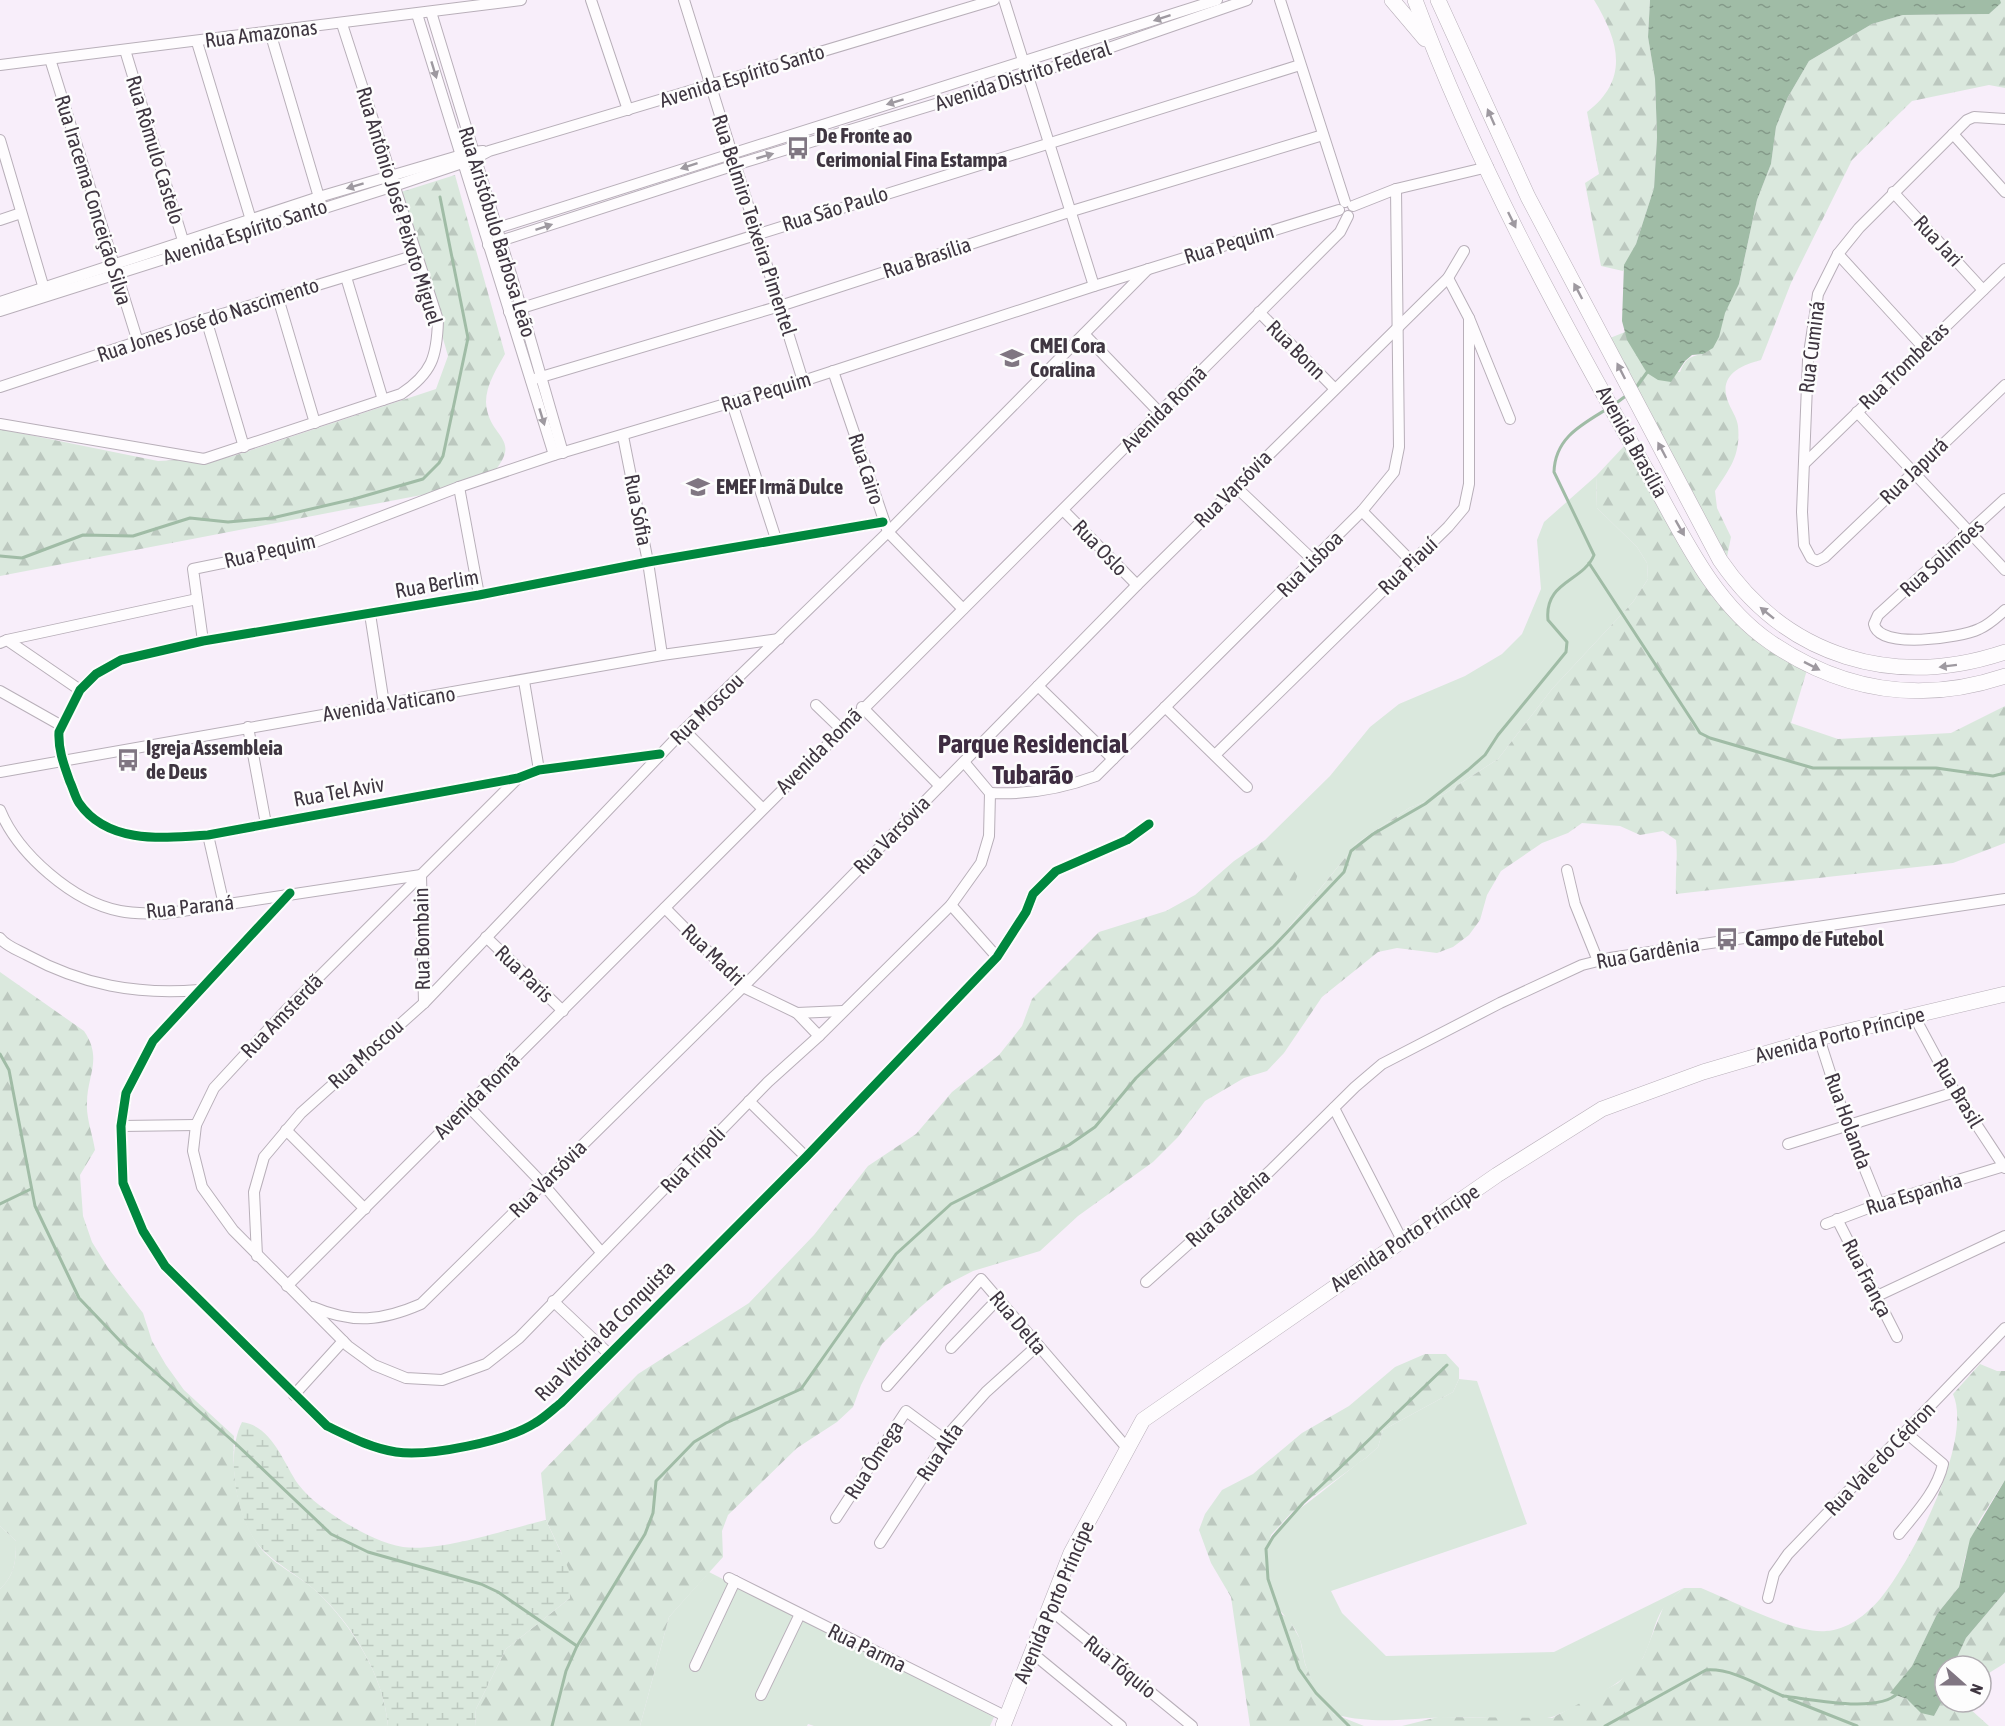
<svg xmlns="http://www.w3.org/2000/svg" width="2005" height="1726" font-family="'Asap Condensed',sans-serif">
  <defs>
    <pattern id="forest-firs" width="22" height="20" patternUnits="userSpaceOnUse" patternTransform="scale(1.5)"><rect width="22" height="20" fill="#dae8dd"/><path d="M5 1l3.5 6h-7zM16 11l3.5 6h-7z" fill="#bcc8bf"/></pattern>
    <pattern id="wetland-marsh" width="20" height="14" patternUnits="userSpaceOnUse" patternTransform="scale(1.5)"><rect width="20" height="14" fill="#dae8dd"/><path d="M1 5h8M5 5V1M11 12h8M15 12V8" fill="none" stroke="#bcc8bf"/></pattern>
    <pattern id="water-ripples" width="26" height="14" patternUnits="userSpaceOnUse" patternTransform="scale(1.5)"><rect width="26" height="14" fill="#a0bca6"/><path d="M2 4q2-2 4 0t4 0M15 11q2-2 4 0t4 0" fill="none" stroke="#849a89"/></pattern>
  </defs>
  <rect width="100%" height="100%" fill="#f8eefa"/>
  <g fill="#dae8dd">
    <path d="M1596,476L1597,508L1637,547L1647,563L1648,579L1633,602L1552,689L1498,759L1444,794L1409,808L1357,843L1269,952L1265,840L1330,776L1370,727L1399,704L1465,676L1502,654L1522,634L1541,589L1537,540L1544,522Z"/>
    <path d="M1459,1379L1477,1381L1527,1524L1331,1591L1342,1613L1386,1656L1554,1652L1684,1588C1652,1612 1659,1623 1644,1656C1631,1681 1580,1705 1555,1716C1542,1722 1483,1717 1465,1717C1418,1716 1382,1726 1337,1715C1327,1711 1309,1677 1306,1666C1303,1658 1303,1648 1300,1640C1294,1621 1278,1613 1271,1595C1248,1535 1289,1519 1328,1487C1341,1477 1353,1466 1367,1457L1378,1447L1383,1430L1453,1392Z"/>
    <path d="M0,1526L16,1541C16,1560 15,1575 0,1589Z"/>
    <path d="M709,1572L994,1717L990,1726H814L808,1724L807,1726H640L669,1617Z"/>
  </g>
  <g fill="url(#forest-firs)">
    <path d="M1594,0H1650L1648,37L1655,79L1657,137L1654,188L1636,244L1623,271L1601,266L1585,183L1599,174L1587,112C1630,79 1619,41 1594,0Z"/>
    <path d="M2000,0H2005V88L1989,85L1912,101L1852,160L1791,283L1761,360C1738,366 1717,377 1729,404C1732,411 1737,418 1738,426C1741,456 1729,469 1715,491L1717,508L1731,537L1727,557L1610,338L1625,332L1647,373L1680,372C1685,360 1689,356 1703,354L1739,284L1757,200L1771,164L1776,127L1788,97L1809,61L1872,24L1903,15L1989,14L2000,3Z"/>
    <path d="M455,175L505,354C497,368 486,385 486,402C488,442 530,436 484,483L0,576V429L158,461L230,457L436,389L448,356L401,192Z"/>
    <path d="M1626,444C1672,528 1713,630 1807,670L1791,723L1838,739L1951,733L2005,706V843L1953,863L1676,894C1675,875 1678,859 1676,840L1663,831L1640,835L1620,826L1582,823L1568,833L1542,843L1501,871L1487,895L1480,920L1469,935L1453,947L1437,953L1397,948L1378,952L1322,997L1284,1053L1267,1071L1244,1078L1205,1101L1178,1137L1153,1162L1078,1216L1040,1251L973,1271L946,1285L916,1311L882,1344L861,1385L853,1407L837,1422L797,1448L728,1515L722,1531L723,1557L669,1617L640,1726H475L476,1709L506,1649L570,1598L561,1552L546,1520L541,1473L638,1374L749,1303L814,1235L868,1166L916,1134L952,1092L999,1055L1022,1026L1032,999L1099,932L1166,911L1195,895L1234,861L1265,840L1284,846L1302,863L1271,950L1357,843L1409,808L1444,794L1498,759L1552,689L1633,602L1648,579L1647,563L1637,547L1597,508L1596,476Z"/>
    <path d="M0,972L84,1031C103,1059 87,1075 87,1103C86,1118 93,1136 95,1150L80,1175L83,1216L92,1242L108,1268L143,1313L152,1341L166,1365L184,1390L234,1436C232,1473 236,1515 259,1546C273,1565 299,1575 316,1591C352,1625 384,1676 388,1726H0V1589C15,1575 16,1560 16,1541L0,1526Z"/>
    <path d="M1425,1354H1446L1459,1368V1379L1453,1392L1383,1430L1378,1447L1367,1457L1292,1512L1271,1535L1266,1552L1271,1594L1281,1614L1288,1618L1300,1639L1305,1664L1312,1680L1334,1714L1364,1726H1250L1231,1597L1211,1563L1199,1530L1205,1514L1222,1490L1253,1474L1302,1433L1349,1406L1395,1367Z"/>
    <path d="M1980,1364L1997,1371H2005V1480L1979,1521L1965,1558L1959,1587L1937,1614L1912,1666L1891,1693L1907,1699L1934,1716L1945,1696V1702H1966L1969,1708L1989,1726H1402L1438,1717L1552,1718L1618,1683L1643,1658L1665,1603L1684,1588H1701C1731,1600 1795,1634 1826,1631C1847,1630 1866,1615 1880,1599C1911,1562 1974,1441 1953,1394Z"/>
    <path d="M2005,1592V1663L1981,1678V1666H1953L1966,1638Z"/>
  </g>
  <path fill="url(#wetland-marsh)" d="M242,1422C272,1426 283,1462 298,1484C310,1500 328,1512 344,1522C361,1532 383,1544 403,1547C442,1552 507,1529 546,1520L569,1570L570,1598L506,1649L476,1709L475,1726H388C384,1677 352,1623 316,1591C298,1575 277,1565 261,1548C236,1522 225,1454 242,1422Z"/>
  <g fill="url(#water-ripples)">
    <path d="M1650,0H2000L2001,3L1989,14L1903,15L1872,24L1809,61L1788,97L1776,127L1771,164L1757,200L1739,284L1725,313L1719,337L1713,348L1703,354L1692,355L1685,361L1671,382L1658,380L1647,373L1627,340L1622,321L1624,265L1636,244L1654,188L1657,137L1655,79L1648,37Z"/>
    <path d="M2005,1480V1592L1966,1638L1953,1666H1945V1696L1934,1716L1921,1713L1907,1699L1890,1693L1912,1666L1937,1614L1959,1587L1970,1539Z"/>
  </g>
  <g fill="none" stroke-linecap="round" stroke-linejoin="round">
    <g stroke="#a0bca6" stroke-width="3">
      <path d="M1635,389L1648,371"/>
      <path d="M1615,404L1627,395"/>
      <path d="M0,556L22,558L83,535L133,536L190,518L228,522L272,518L354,499L423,479L439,463L443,456L468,338L440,197"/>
      <path d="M1589,563L1693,722L1700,733L1710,738L1813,768H1936L1993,776L2005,773"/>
      <path d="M0,1054L9,1070L35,1206L79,1298L122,1343L235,1443L331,1534L368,1552L481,1584L498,1592L577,1646"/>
      <path d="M0,1204L31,1189"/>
      <path d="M1783,1696C1811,1699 1878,1714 1898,1693"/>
      <path d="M1789,1699L1857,1726"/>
      <path d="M552,1726L566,1671L577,1646L645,1534L653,1513L656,1481L662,1475L694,1442L726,1423L801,1389L896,1254L951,1204L1069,1145L1095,1127L1136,1078L1274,946L1344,872L1351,851L1373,834L1425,804L1468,770L1485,755L1498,735L1566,652L1567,642L1548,620C1544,581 1583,582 1594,555L1554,472C1555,438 1581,425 1607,409"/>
      <path d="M1349,1726L1316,1693L1299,1669L1268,1579L1266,1549L1273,1537L1303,1503L1447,1365"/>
      <path d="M1605,1726L1706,1670C1732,1668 1760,1686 1783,1696"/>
    </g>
    <g stroke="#b8afb9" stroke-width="12">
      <g id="street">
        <path d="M591,0L628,110"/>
        <path d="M684,0L803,381"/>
        <path d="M1004,0L1094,286"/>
        <path d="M1280,0L1345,202"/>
        <path d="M431,12L521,307L563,453"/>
        <path d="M417,14L554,455"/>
        <path d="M270,32L321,204"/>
        <path d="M197,42L251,220"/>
        <path d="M125,50L185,247"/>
        <path d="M50,59L138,342"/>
        <path d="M0,65L521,0"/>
        <path d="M2005,119L1974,117L1967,120L1859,228L1838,254L1818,294L1808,360L1802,512L1804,545L1811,558L1817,561L1825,557L2005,385"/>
        <path d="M1953,134L2005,192"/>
        <path d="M0,140L45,292"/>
        <path d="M1893,192L1983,290"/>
        <path d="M1353,206L1396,189L1488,167"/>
        <path d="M0,220L21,213"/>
        <path d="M485,232L1217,0"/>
        <path d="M488,245L735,165L1028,76L1247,0"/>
        <path d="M1838,254L1924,348"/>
        <path d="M346,277L383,400"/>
        <path d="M1448,278L1469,318L1510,419"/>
        <path d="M278,298L315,423"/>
        <path d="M0,302L319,197L472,152L483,151"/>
        <path d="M0,311L394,186L474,159L489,151L994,0"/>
        <path d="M509,312L1300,65"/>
        <path d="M1259,312L1334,388"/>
        <path d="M206,319L244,447"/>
        <path d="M1084,334L1160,413"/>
        <path d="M833,371L888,532L963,609"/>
        <path d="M531,380L780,306L1072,211L1323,135"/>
        <path d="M0,387L206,319L416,255"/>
        <path d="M732,403L776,539"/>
        <path d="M1857,412L2005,570"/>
        <path d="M0,424L204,459L401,394C432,373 437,357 438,320L342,24"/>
        <path d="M623,436L648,562L662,655"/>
        <path d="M1804,464L2005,269"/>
        <path d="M459,487L479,595"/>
        <path d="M1236,487L1313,560"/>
        <path d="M2005,499L1878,615L1874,624C1879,650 1960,638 1979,629C1989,625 1997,617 2005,610"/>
        <path d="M1063,510L1137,585"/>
        <path d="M1362,511L1412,562"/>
        <path d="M370,614L384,704"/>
        <path d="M7,640L197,599"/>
        <path d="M203,641L193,569L305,546L459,487L554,455L803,381L1094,286L1339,210"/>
        <path d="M0,643L7,640L80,690"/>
        <path d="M524,681L539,770"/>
        <path d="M1038,686L1113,759"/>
        <path d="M0,691L62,726"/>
        <path d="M816,705L841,729"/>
        <path d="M862,707L940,786"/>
        <path d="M1165,707L1247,787"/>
        <path d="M248,727L266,824"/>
        <path d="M684,730L762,808"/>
        <path d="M660,754L539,770L518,778L208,835C165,838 108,845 79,803C75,797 73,788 70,782C64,765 58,750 59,732L80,690L96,674L121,660L203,641L479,595L648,562L883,522"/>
        <path d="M1215,755L1448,527L1464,508L1469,484V318"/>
        <path d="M0,772L662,655L779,639"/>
        <path d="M518,778L289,1007L214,1088L196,1125L193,1151L202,1187L233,1230L348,1346L374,1365L406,1378L442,1380L486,1364L519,1338L768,1082L819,1036L951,905L981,863L989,836L990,793L964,762"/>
        <path d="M990,793C1028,795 1061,789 1096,776L1362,511L1394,472L1399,447L1396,189"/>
        <path d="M0,810C18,854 73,902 120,911C134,914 149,913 162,914L421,875L424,1003"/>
        <path d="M208,835L224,905"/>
        <path d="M1567,870L1575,904L1598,961"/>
        <path d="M290,893L153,1041L126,1093L121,1126L123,1183L143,1231L165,1266L327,1426C350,1437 371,1448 396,1452C429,1457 507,1441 535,1423C544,1418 552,1410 561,1403L806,1157L997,957L1026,912L1033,894L1056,871L1127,840L1149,824"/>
        <path d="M951,905L997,957"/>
        <path d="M665,908L743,987L797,1013L819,1036"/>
        <path d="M486,937L563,1011"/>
        <path d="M0,938C6,946 18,950 27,955C82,985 137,995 199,990"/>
        <path d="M797,1013L843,1011"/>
        <path d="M1914,1016L1955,1092L2005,1168"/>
        <path d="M1819,1038L1847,1125L1879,1204"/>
        <path d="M749,1101L806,1157"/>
        <path d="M467,1105L543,1184L601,1252"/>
        <path d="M1334,1108L1402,1240"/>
        <path d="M121,1126L196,1125"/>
        <path d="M286,1130L365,1209"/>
        <path d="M1788,1144L1955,1092"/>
        <path d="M1837,1219L1897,1337"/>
        <path d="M1826,1224L1879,1204L2004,1166"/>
        <path d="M257,1256L254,1192L264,1157L301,1113L424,1003L684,730L888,532L1148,269"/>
        <path d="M1146,1282L1270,1171L1355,1087L1382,1064L1500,1003L1582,965L1610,958L2005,899"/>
        <path d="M287,1286L1340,232L1348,216"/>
        <path d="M1875,1297L2005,1236"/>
        <path d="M553,1301L608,1353"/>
        <path d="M313,1307C353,1324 382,1321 421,1304L743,987L1137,585L1448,278L1464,251"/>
        <path d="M951,1348L998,1299"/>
        <path d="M887,1386L981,1279L1127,1448"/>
        <path d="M294,1395L343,1341"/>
        <path d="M836,1518L906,1411L944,1439"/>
        <path d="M1899,1534C1916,1513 1937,1491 1943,1464L1905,1432"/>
        <path d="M880,1543L941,1449L944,1439L986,1392L1037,1346"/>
        <path d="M729,1578L1007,1717"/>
        <path d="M1768,1598L1774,1574L1788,1554L2005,1328"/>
        <path d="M1048,1608L1192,1726"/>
        <path d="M1031,1652L1121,1726"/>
        <path d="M695,1666L735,1581"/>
        <path d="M761,1695L800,1614"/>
      </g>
    </g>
    <g stroke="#b8afb9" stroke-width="16">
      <g id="secondary">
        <path d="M1392,0L1425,39"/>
        <path d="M1415,0C1475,162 1559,316 1644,466C1679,527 1710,601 1770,642C1843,692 1921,704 2005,676"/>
        <path d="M1438,0L1528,197L1720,560C1787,658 1894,689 2005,652"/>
        <path d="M1003,1726L1071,1553L1143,1420L1497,1175L1602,1109L1703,1072L1819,1038L2005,994"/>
      </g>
    </g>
    <use href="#street" stroke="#fefcfe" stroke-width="10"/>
    <use href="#secondary" stroke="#fefcfe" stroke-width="15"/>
    <g stroke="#fdfdfd" stroke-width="13">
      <g id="cycleway">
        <path d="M660,754L539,770L518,778L208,835C165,838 108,845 79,803C75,797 73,788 70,782C64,765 58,750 59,732L80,690L96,674L121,660L203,641L479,595L648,562L883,522"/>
        <path d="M290,893L153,1041L126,1093L121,1126L123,1183L143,1231L165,1266L327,1426C350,1437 371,1448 396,1452C429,1457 507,1441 535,1423C544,1418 552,1410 561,1403L806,1157L997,957L1026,912L1033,894L1056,871L1127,840L1149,824"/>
      </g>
    </g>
    <use href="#cycleway" stroke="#00873e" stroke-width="9"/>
  </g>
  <defs><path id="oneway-solid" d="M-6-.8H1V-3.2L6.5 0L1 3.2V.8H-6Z" transform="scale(1.5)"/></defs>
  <g fill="#9e99a0">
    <use href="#oneway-solid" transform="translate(1162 18) rotate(162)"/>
    <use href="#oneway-solid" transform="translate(434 70) rotate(73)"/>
    <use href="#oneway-solid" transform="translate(895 102) rotate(163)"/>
    <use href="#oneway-solid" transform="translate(1491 117) rotate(-114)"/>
    <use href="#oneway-solid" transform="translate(765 156) rotate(-16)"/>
    <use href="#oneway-solid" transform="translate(689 166) rotate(162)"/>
    <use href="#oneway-solid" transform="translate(355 186) rotate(163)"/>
    <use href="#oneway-solid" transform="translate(1512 220) rotate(64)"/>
    <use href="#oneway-solid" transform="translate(544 227) rotate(-18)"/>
    <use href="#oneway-solid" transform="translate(1578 291) rotate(-118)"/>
    <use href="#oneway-solid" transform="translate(1621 371) rotate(-117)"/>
    <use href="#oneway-solid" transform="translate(542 417) rotate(73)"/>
    <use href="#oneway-solid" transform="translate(1662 450) rotate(-118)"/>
    <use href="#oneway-solid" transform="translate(1680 528) rotate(60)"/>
    <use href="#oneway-solid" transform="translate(1767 613) rotate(-141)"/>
    <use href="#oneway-solid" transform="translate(1812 666) rotate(27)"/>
    <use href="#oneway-solid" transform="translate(1948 666) rotate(173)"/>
  </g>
  <defs>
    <g id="bus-bare" transform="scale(1.8)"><path d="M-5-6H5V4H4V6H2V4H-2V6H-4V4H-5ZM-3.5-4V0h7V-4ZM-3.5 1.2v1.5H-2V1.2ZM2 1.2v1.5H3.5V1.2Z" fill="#807682" stroke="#fdfdfd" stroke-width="2.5" paint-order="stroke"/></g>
    <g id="school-bare" transform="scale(1.8)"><path d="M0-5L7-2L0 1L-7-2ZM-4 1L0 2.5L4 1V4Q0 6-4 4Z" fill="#807682" stroke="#fdfdfd" stroke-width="2.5" paint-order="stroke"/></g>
  </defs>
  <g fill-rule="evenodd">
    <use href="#bus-bare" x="798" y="148"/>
    <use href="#school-bare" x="1012" y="358"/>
    <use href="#school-bare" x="698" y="487"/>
    <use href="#bus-bare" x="128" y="760"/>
    <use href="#bus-bare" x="1727" y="939"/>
  </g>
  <g text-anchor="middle" stroke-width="5" stroke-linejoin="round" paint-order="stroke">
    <g font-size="21" fill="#3f3641" stroke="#fdfdfd">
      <text transform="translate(261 34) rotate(-7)" y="7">Rua Amazonas</text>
      <text transform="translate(742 76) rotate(-17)" y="7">Avenida Espírito Santo</text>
      <text transform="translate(1023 76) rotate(-18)" y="7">Avenida Distrito Federal</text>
      <text transform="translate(155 150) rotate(73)" y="7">Rua Rômulo Castelo</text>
      <text transform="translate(93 200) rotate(73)" y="7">Rua Iracema Conceição Silva</text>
      <text transform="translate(399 206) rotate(73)" y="7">Rua Antônio José Peixoto Miguel</text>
      <text transform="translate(835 209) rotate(-17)" y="7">Rua São Paulo</text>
      <text transform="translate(754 225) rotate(72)" y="7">Rua Belmiro Teixeira Pimentel</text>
      <text transform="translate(245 232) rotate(-18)" y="7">Avenida Espírito Santo</text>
      <text transform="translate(497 232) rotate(73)" y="7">Rua Aristóbulo Barbosa Leão</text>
      <text transform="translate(1938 241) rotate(47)" y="7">Rua Jari</text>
      <text transform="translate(1229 244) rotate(-17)" y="7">Rua Pequim</text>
      <text transform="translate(927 258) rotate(-18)" y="7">Rua Brasília</text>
      <text transform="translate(208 320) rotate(-18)" y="7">Rua Jones José do Nascimento</text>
      <text transform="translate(1812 347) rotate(-83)" y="7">Rua Cuminá</text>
      <text transform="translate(1296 350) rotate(45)" y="7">Rua Bonn</text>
      <text transform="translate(1904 366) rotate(-44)" y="7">Rua Trombetas</text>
      <text transform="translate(766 392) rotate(-17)" y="7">Rua Pequim</text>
      <text transform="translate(1164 409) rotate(-45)" y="7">Avenida Romã</text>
      <text transform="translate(1632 442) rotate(61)" y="7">Avenida Brasília</text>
      <text transform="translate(866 469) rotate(72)" y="7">Rua Cairo</text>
      <text transform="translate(1914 471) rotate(-44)" y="7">Rua Japurá</text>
      <text transform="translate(1233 489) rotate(-45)" y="7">Rua Varsóvia</text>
      <text transform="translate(638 510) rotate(79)" y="7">Rua Sófia</text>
      <text transform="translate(1100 548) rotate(46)" y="7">Rua Oslo</text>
      <text transform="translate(270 551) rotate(-13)" y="7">Rua Pequim</text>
      <text transform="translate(1942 558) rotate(-42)" y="7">Rua Solimões</text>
      <text transform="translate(1310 564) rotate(-45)" y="7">Rua Lisboa</text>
      <text transform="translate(1408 566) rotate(-44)" y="7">Rua Piauí</text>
      <text transform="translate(437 584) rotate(-10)" y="7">Rua Berlim</text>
      <text transform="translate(389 704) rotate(-9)" y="7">Avenida Vaticano</text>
      <text transform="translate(707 709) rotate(-44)" y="7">Rua Moscou</text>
      <text transform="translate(819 751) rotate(-45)" y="7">Avenida Romã</text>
      <text transform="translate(339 792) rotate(-10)" y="7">Rua Tel Aviv</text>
      <text transform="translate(892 835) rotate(-46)" y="7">Rua Varsóvia</text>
      <text transform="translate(190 907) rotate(-6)" y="7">Rua Paraná</text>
      <text transform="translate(422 939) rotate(-91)" y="7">Rua Bombain</text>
      <text transform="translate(1648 953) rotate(-10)" y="7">Rua Gardênia</text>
      <text transform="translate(713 955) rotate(44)" y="7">Rua Madri</text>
      <text transform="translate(524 974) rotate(44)" y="7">Rua Paris</text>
      <text transform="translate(282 1016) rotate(-46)" y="7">Rua Amsterdã</text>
      <text transform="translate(1840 1035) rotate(-14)" y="7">Avenida Porto Príncipe</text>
      <text transform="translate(366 1054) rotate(-42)" y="7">Rua Moscou</text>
      <text transform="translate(1958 1093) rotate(59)" y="7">Rua Brasil</text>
      <text transform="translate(477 1096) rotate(-45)" y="7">Avenida Romã</text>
      <text transform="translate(1848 1121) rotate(70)" y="7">Rua Holanda</text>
      <text transform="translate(693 1160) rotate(-46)" y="7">Rua Trípoli</text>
      <text transform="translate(548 1179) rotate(-45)" y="7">Rua Varsóvia</text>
      <text transform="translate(1914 1194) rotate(-17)" y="7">Rua Espanha</text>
      <text transform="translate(1228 1208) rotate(-42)" y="7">Rua Gardênia</text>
      <text transform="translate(1405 1238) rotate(-34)" y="7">Avenida Porto Príncipe</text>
      <text transform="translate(1867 1278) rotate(63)" y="7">Rua França</text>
      <text transform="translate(1018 1323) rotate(50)" y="7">Rua Delta</text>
      <text transform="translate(605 1331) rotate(-45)" y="7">Rua Vitória da Conquista</text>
      <text transform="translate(940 1452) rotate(-56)" y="7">Rua Alfa</text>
      <text transform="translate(1880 1459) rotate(-46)" y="7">Rua Vale do Cédron</text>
      <text transform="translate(874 1460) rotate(-57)" y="7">Rua Ômega</text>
      <text transform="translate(1054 1602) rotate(-67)" y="7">Avenida Porto Príncipe</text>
      <text transform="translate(867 1648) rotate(26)" y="7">Rua Parma</text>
      <text transform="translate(1120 1667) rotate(39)" y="7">Rua Tóquio</text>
    </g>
    <g font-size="21" font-weight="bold" fill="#3f3641" stroke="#fdfdfd" text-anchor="start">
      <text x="816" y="143">De Fronte ao<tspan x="816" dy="24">Cerimonial Fina Estampa</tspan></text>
      <text x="1030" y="353">CMEI Cora<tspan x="1030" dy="24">Coralina</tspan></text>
      <text x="716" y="494">EMEF Irmã Dulce</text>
      <text x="146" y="755">Igreja Assembleia<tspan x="146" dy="24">de Deus</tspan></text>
      <text x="1745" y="946">Campo de Futebol</text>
    </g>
    <g font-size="27" font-weight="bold" fill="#3e2c41" stroke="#fdfdfd">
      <text x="1033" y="753">Parque Residencial<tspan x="1033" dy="31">Tubarão</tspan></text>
    </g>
  </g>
  <g transform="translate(1963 1684) rotate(111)"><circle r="28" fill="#fdfdfd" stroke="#b1adb2" stroke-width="1.5"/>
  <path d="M0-4.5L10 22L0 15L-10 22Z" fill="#807682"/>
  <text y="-9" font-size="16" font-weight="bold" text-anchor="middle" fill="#3f3641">N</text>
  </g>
</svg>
